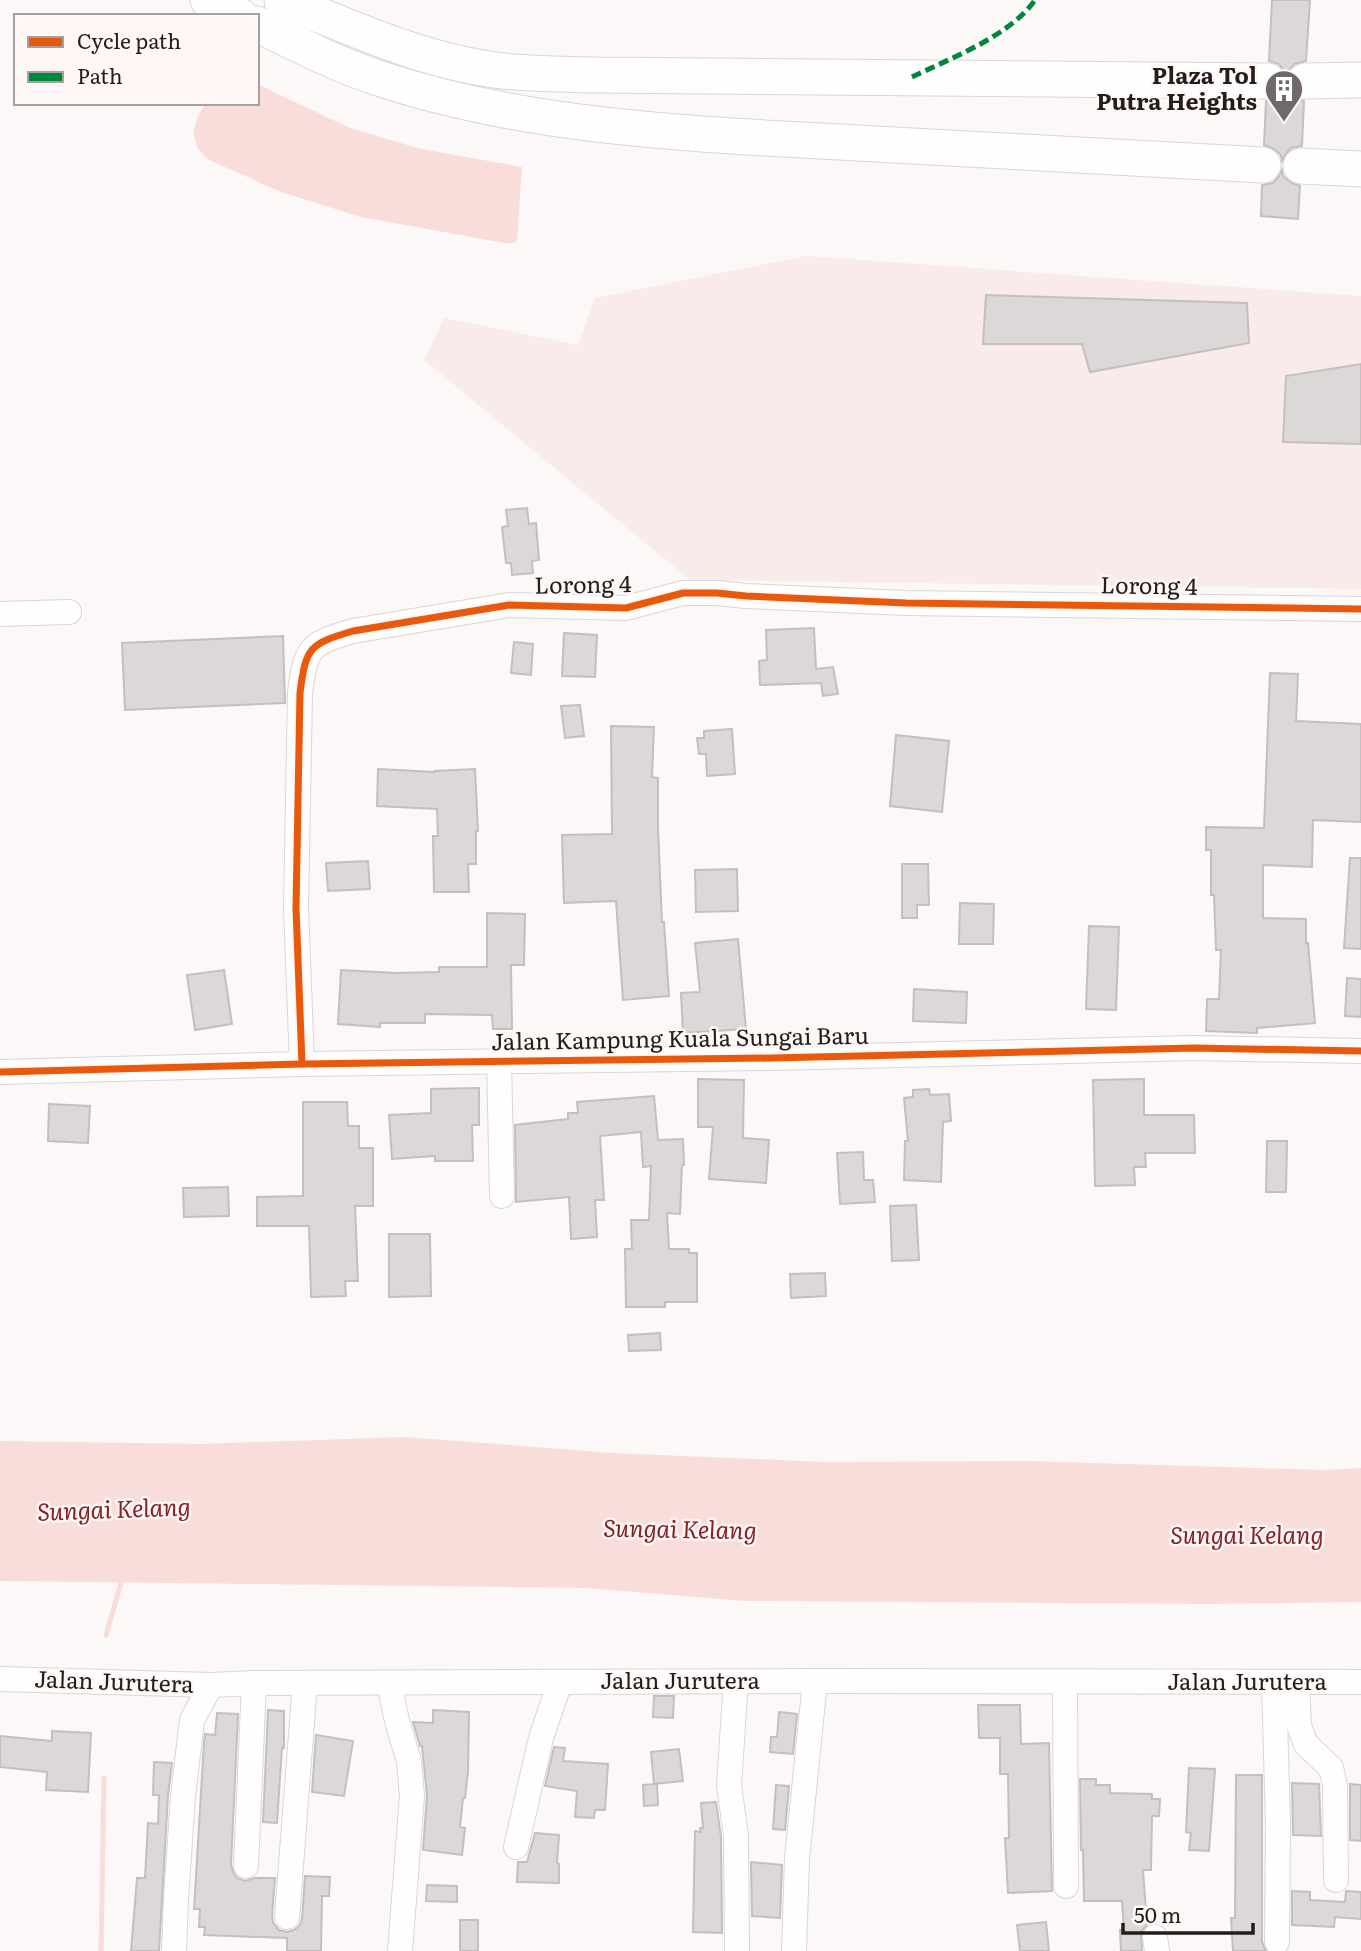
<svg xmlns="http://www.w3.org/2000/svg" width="1361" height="1951" font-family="Literata,serif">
  <rect width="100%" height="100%" fill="#fcf8f8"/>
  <path fill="#f9ebea" d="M806,256L1361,296V589L690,580L424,360L444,318L578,345L595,298Z"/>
  <g fill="#f8dddb">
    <path d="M257,84L350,128L421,149L522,167L517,241L510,244L361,217L281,192L207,159L198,149L193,133L198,116L206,103H257Z"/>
    <path d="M404,1437L613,1453L825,1462L1028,1461L1325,1470L1361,1468V1602L1206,1604L745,1601L585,1588L0,1581V1441L201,1444Z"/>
  </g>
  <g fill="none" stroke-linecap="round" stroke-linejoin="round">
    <g stroke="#f8dddb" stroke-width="5">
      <path d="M106,1635L121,1583L119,1578"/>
      <path d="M101,1951L104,1778"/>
    </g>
  </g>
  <g fill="#ddd8d8" stroke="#c4bfbf" stroke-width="2">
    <path d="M1272,0H1310L1306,61L1294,64L1286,74L1279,64L1269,61Z"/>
    <path d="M1287,87L1288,92L1295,98L1304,101L1302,146L1291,148L1285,155L1282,161L1281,155L1274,149L1264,145L1266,101L1278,98L1285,92Z"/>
    <path d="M1282,170L1283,176L1290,182L1300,186L1298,219L1261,216L1262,185L1273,183L1279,176Z"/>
    <path d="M986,295L1247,303L1249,343L1090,372L1082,344H983Z"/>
    <path d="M1361,364V444L1283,442L1286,376Z"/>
    <path d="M527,508L529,524L536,523L539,560L532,561L533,573L512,575L511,563H506L502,527L508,526L506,510Z"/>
    <path d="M814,628L816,669L833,667L838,694L823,696L821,683L760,685L759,661L767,660L766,630Z"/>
    <path d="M564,633L597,635L595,677L562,676Z"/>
    <path d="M283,636L285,703L125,710L122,643Z"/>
    <path d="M514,642L533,644L531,675L511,673Z"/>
    <path d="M1270,673L1298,674L1296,721L1361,724V822L1313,820L1312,867L1263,865V918L1306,919V943H1308L1315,1023L1257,1028V1033L1206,1031L1207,999H1219L1221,950H1216L1214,895H1211V850H1206V827L1264,828Z"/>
    <path d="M580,705L584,736L565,738L561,706Z"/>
    <path d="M611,726L654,727L652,777L658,778V827L662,922H664L669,996L623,1000L616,901L564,903L562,835L612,834Z"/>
    <path d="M732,729L735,774L707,776L706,754H699L697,738H704V731Z"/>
    <path d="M896,735L949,741L942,812L890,806Z"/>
    <path d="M378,769L435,772V771L475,769L478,831H476V864H468L469,892H434L433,836H438L437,809L377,806Z"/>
    <path d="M1350,858H1361V949L1344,948Z"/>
    <path d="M368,861L370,889L328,891L326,863Z"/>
    <path d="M902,864H928L929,905H917V918H902Z"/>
    <path d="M737,869L738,911L696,912L695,870Z"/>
    <path d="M960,903L994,904L993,944H959Z"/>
    <path d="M487,913L525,914L524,965H511L512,1029H493L492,1015L425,1014V1023H380V1027L338,1024L341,970L396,973L439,972V967H487Z"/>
    <path d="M1089,926L1119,927L1116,1010L1086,1009Z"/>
    <path d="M738,939L746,1029L683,1033L681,993L700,992L695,943Z"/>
    <path d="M224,970L232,1024L195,1030L187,975Z"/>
    <path d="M1347,978L1361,979V1017L1345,1016Z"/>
    <path d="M914,989L967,992L966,1023L913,1021Z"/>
    <path d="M698,1079L744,1080L743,1138L769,1140L766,1183L709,1179L713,1127H698Z"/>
    <path d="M1144,1079V1115H1194L1195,1153H1145L1146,1167H1134L1135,1185L1095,1186L1093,1080Z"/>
    <path d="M479,1088V1125H472L473,1161H435V1156L392,1159L389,1115L431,1113V1089Z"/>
    <path d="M929,1089L930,1095L949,1094L951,1121L943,1122L941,1182L904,1180L905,1141H908L904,1098L913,1097V1090Z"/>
    <path d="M654,1096L658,1140L683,1139L684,1165H682L680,1214L667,1213L669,1249H689V1253H697V1302H665V1307H626L625,1249H632L631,1220H649L651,1166L643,1167L641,1132L600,1136L604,1200H595L597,1237L571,1239L569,1197L516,1202L515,1125L568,1119V1113H578L577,1102Z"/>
    <path d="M303,1102H347L348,1126H359V1148H373V1206H355L358,1281H345L346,1296L311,1297L309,1226H257V1197L303,1196Z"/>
    <path d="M49,1104L90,1106L88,1143L48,1141Z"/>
    <path d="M1267,1141H1287L1286,1192H1266Z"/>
    <path d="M863,1152L864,1180H873L875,1202L840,1204L837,1153Z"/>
    <path d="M228,1187L229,1216L184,1217L183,1188Z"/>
    <path d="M916,1205L919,1260L892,1261L890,1206Z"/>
    <path d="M389,1234H430L431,1296L389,1297Z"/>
    <path d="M825,1273L826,1296L791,1298L790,1274Z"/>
    <path d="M660,1333L661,1350L629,1351L628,1335Z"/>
    <path d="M654,1696H674L673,1718L653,1717Z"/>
    <path d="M978,1705H1020L1021,1744L1049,1743L1052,1891L1008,1893L1005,1838H1009L1008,1774H1000V1738H979Z"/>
    <path d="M268,1710L284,1711V1748H282L277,1823L263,1822Z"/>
    <path d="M433,1710L469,1712L468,1772L465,1798H463L460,1827L465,1828L462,1855L423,1850L427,1795L422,1746H420L413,1722L433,1723Z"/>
    <path d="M779,1712L797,1714L793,1754L770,1752L771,1737H777Z"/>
    <path d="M217,1713L238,1714L231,1865L233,1872L237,1878L245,1881L255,1878H275L272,1916L273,1923L279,1930L287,1932L294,1930L300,1925L302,1919L305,1876L330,1877L329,1896H322L321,1951H287V1938L204,1935L205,1927H199L200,1909H194L204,1743L205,1734L215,1735Z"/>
    <path d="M52,1731L91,1733L88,1792L46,1790L47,1772L0,1767V1736L52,1741Z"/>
    <path d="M316,1735L353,1741L344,1796L312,1792Z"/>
    <path d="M554,1747L565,1748L563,1761L608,1764L605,1810H595L594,1818L575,1817L577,1791L545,1786Z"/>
    <path d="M679,1749L683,1781L654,1784L651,1752Z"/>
    <path d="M154,1762L172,1763L168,1795L159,1951H131L137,1878H145L148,1823L158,1824L159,1795H153Z"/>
    <path d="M1189,1768L1215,1769L1209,1851L1189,1850L1191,1833L1186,1832Z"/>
    <path d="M1236,1775H1262V1942L1266,1951H1233L1231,1918H1235Z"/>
    <path d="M1080,1779H1096V1785H1110V1793L1152,1794V1799H1160L1159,1816H1152L1151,1870H1143L1147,1925L1141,1932L1142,1951H1121L1120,1930H1124L1122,1901H1084L1083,1850H1081Z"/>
    <path d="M1292,1783L1319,1784L1321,1836L1293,1835Z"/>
    <path d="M657,1784L658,1805L644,1806L643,1785Z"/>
    <path d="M1350,1784L1361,1785V1841L1350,1840Z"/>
    <path d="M776,1785L789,1786L785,1830L773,1829Z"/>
    <path d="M716,1802L721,1837L722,1933L693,1932L695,1831L701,1832L700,1828H703L701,1803Z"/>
    <path d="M535,1833L559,1835L557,1863L559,1864V1883L517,1882L518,1862H527Z"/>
    <path d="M751,1862L782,1865L780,1918L752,1916Z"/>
    <path d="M427,1885L457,1886V1902L426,1901Z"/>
    <path d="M1292,1891L1310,1892V1900L1345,1902L1346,1891L1361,1892V1919L1335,1917L1334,1927L1292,1925Z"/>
    <rect x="460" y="1920" width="18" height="31"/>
    <path d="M1046,1922L1049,1951H1020L1017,1925Z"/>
  </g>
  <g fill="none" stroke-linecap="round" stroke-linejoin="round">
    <g stroke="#dbd5d5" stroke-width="26">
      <g id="minor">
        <path d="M0,614L69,612"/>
        <path d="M499,1061L502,1196"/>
        <path d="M302,1064L296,908L300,693C306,647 309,644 353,631L509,605L626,608L683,593H717L746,596L906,603L1361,609"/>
        <path d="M0,1072L302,1064L772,1058L1194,1048L1361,1051"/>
        <path d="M0,1679L211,1685L254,1683L815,1681L1361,1682"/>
        <path d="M736,1681L729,1785L736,1836L737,1951"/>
        <path d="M1065,1681L1066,1886"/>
        <path d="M1274,1682L1278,1824L1277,1942"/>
        <path d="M1297,1682L1299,1726L1306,1744L1331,1768L1335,1785L1336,1880"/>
        <path d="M389,1683L397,1721L409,1761L412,1796L400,1951"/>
        <path d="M516,1847L541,1738L560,1682"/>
        <path d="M246,1866L254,1683"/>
        <path d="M287,1917L305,1683"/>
        <path d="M1155,1937L1157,1951"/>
        <path d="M174,1951L176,1900L183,1796L192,1720L211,1685"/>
        <path d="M794,1951L797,1859L815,1681"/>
      </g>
    </g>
    <g stroke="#dbd5d5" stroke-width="37">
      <g id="highway">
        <path d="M208,0L240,16"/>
        <path d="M282,0C354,29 425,62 503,71C534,74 564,74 595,75L1268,81"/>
        <path d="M257,24C297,44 336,64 378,78C532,129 697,134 857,143C993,150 1128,158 1263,165"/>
        <path d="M1305,81L1361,80"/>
        <path d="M1301,166L1361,169"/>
      </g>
    </g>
    <use href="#minor" stroke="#fffefe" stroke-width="24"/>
    <use href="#highway" stroke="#fffefe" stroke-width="35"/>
    <path stroke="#00873e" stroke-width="5" stroke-dasharray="10 5" stroke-linecap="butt" d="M912,77C951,58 1010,36 1035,0"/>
    <g stroke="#fef7f6" stroke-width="11">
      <g id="cycleway">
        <path d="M302,1064L296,908L300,693C306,647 309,644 353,631L509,605L626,608L683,593H717L746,596L906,603L1361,609"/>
        <path d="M0,1072L302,1064L772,1058L1194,1048L1361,1051"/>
      </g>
    </g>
    <use href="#cycleway" stroke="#e8590c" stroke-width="7"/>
  </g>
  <defs>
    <g id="building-pin" transform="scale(2.0125)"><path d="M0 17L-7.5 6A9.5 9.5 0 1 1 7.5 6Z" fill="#6f6a69" stroke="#fef7f6"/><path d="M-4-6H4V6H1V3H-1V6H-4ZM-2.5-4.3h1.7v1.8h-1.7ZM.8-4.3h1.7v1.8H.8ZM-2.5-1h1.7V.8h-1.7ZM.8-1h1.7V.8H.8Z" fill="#fff"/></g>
  </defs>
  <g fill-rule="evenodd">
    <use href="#building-pin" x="1284" y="89"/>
  </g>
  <g text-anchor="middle" stroke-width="5" stroke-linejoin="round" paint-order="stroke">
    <g font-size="23" font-weight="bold" fill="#231d1c" stroke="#fef7f6" text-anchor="end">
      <text x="1257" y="84">Plaza Tol<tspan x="1257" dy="26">Putra Heights</tspan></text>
    </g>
    <g font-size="23" fill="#231d1c" stroke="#fef7f6">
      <text transform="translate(583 585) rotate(-1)" y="8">Lorong 4</text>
      <text transform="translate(1149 586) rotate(1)" y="8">Lorong 4</text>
      <text transform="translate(680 1039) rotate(-1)" y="8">Jalan Kampung Kuala Sungai Baru</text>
      <text x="680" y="1689">Jalan Jurutera</text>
      <text transform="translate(114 1682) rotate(2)" y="8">Jalan Jurutera</text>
      <text x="1247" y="1690">Jalan Jurutera</text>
    </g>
    <g font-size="24" font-style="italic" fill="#852225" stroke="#fef7f6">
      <text transform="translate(114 1510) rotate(-2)" y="8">Sungai Kelang</text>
      <text transform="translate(680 1530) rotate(1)" y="8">Sungai Kelang</text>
      <text x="1247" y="1544">Sungai Kelang</text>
    </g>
  </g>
  <rect x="14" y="14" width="245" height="91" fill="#fef7f6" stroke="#a6a09f" stroke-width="2"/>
  <rect x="28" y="37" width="35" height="10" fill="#e8590c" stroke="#a6a09f" stroke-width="2"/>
  <text x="77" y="49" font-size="21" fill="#231d1c">Cycle path</text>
  <rect x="28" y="72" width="35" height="10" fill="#00873e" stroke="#a6a09f" stroke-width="2"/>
  <text x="77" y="84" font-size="21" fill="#231d1c">Path</text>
  <path d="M1123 1923v10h130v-10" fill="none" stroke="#231d1c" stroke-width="3.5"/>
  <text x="1134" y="1923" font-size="21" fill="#231d1c" stroke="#fef7f6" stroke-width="5" paint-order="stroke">50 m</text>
</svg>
